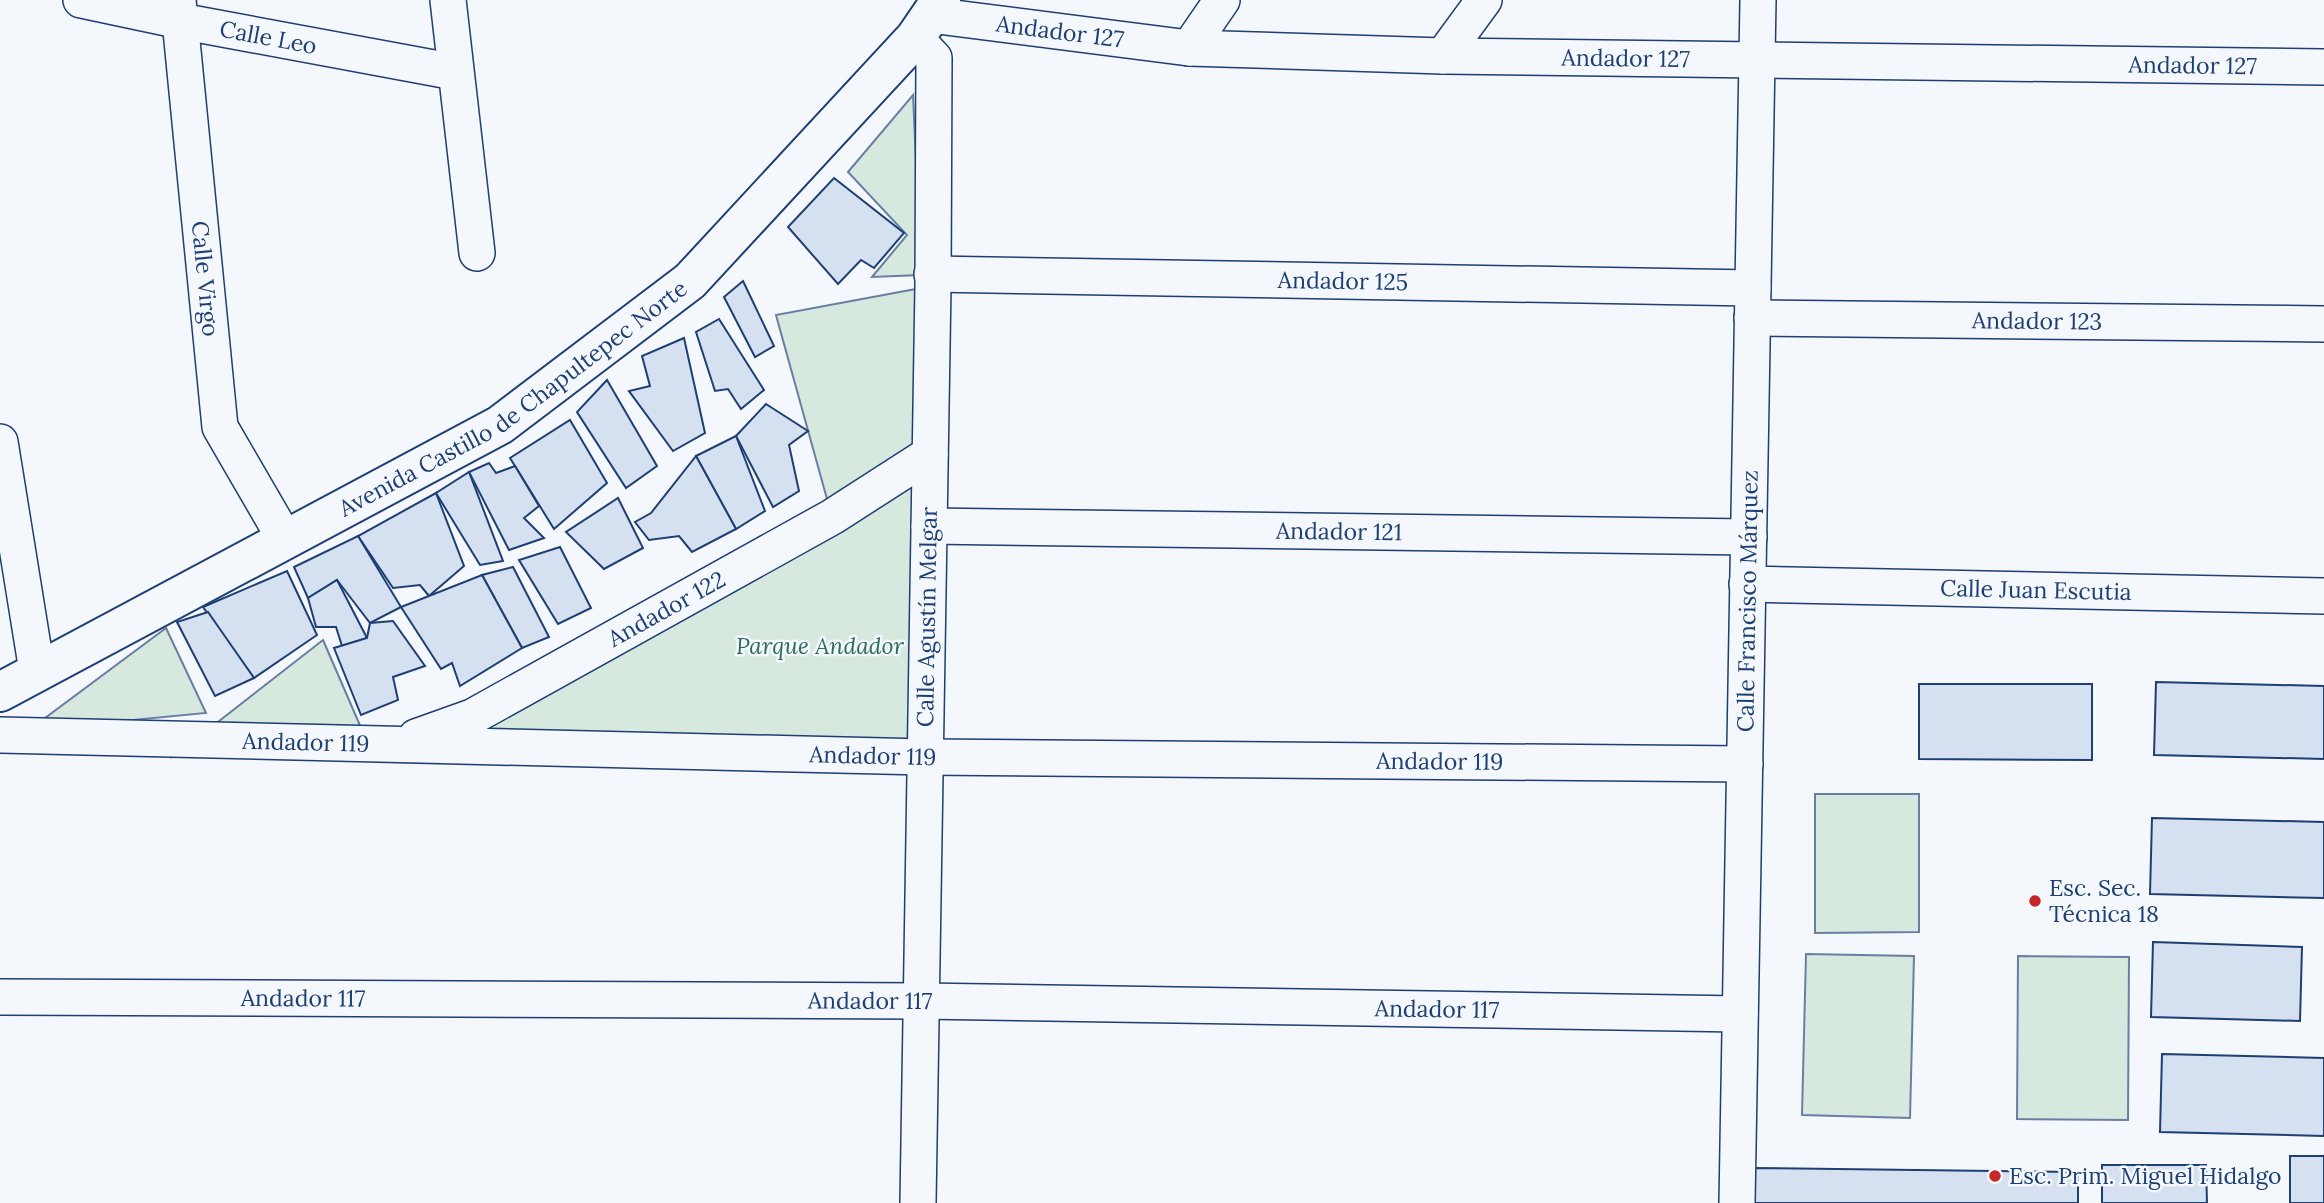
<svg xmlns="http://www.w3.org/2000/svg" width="2324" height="1203" font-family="Lora,serif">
  <rect width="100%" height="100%" fill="#f4f7fb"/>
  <g fill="#d7e8df" stroke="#687fa3" stroke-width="2">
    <path d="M913,95L921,275L872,277L907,235L848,172Z"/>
    <path d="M932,286L925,756L482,746L472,717L832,517L776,315Z"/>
    <path d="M166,628L206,713L29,730Z"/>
    <path d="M323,640L362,730L173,757Z"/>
    <path d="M1815,794H1919V932L1815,933Z"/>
    <path d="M1806,954L1914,956L1910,1118L1802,1115Z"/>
    <path d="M2018,956L2129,957L2128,1120L2017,1119Z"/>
  </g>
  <g fill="#d5e0f0" stroke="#1d3f73" stroke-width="2">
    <path d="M834,178L904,233L874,268L861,260L838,284L788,227Z"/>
    <path d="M743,281L774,346L755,357L724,297Z"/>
    <path d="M719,319L764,390L741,409L728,389L715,391L696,332Z"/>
    <path d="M684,338L705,433L673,451L629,391L650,386L642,356Z"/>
    <path d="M607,380L657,466L626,488L577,412Z"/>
    <path d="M766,404L808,431L789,445L799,491L773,507L736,436Z"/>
    <path d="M570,420L607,483L554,529L510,458Z"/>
    <path d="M736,436L765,511L736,529L696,456Z"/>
    <path d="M696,456L736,529L692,552L679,536L649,540L635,522L651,513Z"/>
    <path d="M489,463L496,473L515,466L539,506L524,518L544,538L509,550L469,472Z"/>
    <path d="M469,472L503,561L480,565L436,493Z"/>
    <path d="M436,493L464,566L429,596L420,585L393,588L358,536Z"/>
    <path d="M618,498L643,548L604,569L566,532Z"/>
    <path d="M358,536L401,607L370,623L337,580L308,598L294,567Z"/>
    <path d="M560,547L591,608L558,624L519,560Z"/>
    <path d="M513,567L549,637L522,648L482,575Z"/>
    <path d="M287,571L317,635L254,678L203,607Z"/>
    <path d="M482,575L522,648L460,686L452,663L441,669L401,607Z"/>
    <path d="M337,580L367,638L342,646L336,627H316L308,598Z"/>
    <path d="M208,612L254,678L215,696L177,622Z"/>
    <path d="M393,621L425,666L393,677L398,700L361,715L334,648L367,638L370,623Z"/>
    <path d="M2156,682L2324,686V759L2154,755Z"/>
    <path d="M1919,684H2092V760L1919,759Z"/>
    <path d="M2152,818L2324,822V898L2150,894Z"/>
    <path d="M2153,942L2302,947L2300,1021L2151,1017Z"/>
    <path d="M2162,1054L2324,1058V1136L2160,1132Z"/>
    <rect x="2290" y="1156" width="34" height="47"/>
    <path d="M2102,1165H2206L2207,1203H2102Z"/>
    <path d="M1751,1168L2078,1172V1203H1750Z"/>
  </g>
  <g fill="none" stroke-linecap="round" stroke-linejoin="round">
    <g stroke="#1d3f73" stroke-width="38">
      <g id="minor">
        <path id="s1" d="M81,0L180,21L455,72"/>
        <path id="s2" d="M178,0L220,427L285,539"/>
        <path d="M448,0L477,253"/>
        <path id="s3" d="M930,15L1189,48L1443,56L2324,67"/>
        <path d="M915,38L934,58L933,285L918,1203"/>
        <path d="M1189,48L1222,0"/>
        <path d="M1443,56L1484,0"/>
        <path id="s4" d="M932,274L1753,288"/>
        <path id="s5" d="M1752,318L2324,324"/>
        <path d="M0,442L37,671"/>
        <path id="s6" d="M929,526L1749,537"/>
        <path id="s7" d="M1747,584L2324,596"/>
        <path id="s8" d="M0,735L925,757L1745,764"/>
        <path id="s9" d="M416,737L472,717L832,517L930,454"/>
        <path id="s10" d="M0,997L921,1001L1740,1014"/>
        <path id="s11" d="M1737,1203L1758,0"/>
      </g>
    </g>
    <g stroke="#1d3f73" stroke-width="42">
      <g id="tertiary">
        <path id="s12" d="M0,692L500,425L690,281L915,38L941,0"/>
      </g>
    </g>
    <use href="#minor" stroke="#f4f7fb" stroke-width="35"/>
    <use href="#tertiary" stroke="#f4f7fb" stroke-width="38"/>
  </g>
  <g fill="#c62828" stroke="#f4f7fb" stroke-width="2.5">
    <circle cx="2035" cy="901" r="7"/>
    <circle cx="1995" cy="1176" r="7"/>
  </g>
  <g text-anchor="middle" stroke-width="5" stroke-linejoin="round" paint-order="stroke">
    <g font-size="23" fill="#1d3f73" stroke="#f4f7fb">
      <text dy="8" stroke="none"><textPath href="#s3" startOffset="131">Andador 127</textPath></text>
      <text dy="8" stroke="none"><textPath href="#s1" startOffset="191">Calle Leo</textPath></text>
      <text dy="8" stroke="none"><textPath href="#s3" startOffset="698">Andador 127</textPath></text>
      <text dy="8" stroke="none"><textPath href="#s3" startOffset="1265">Andador 127</textPath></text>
      <text dy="8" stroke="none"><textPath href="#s2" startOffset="280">Calle Virgo</textPath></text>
      <text dy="8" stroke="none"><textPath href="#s4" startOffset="411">Andador 125</textPath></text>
      <text dy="8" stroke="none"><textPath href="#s5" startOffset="285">Andador 123</textPath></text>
      <text dy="8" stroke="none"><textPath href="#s12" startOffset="592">Avenida Castillo de Chapultepec Norte</textPath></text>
      <text dy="8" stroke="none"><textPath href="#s6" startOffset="410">Andador 121</textPath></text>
      <text dy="8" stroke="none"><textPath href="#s7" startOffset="289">Calle Juan Escutia</textPath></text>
      <text dy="8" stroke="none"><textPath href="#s11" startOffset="602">Calle Francisco Márquez</textPath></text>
      <text dy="8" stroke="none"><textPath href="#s9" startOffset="282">Andador 122</textPath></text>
      <text transform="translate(927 617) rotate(-89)" y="8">Calle Agustín Melgar</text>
      <text dy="8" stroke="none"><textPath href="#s8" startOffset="306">Andador 119</textPath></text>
      <text dy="8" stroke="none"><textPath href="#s8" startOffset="873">Andador 119</textPath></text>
      <text dy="8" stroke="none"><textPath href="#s8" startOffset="1440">Andador 119</textPath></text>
      <text dy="8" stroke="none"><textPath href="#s10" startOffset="303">Andador 117</textPath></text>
      <text dy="8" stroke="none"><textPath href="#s10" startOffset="870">Andador 117</textPath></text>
      <text dy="8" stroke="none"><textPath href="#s10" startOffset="1437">Andador 117</textPath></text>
    </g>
    <g font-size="23" font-style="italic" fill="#2c6c60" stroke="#f4f7fb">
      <text x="820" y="654">Parque Andador</text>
    </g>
    <g font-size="23" fill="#1d3f73" stroke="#f4f7fb" text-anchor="start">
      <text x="2049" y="896">Esc. Sec.<tspan x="2049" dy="26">Técnica 18</tspan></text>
      <text x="2009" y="1184">Esc. Prim. Miguel Hidalgo</text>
    </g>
  </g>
</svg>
